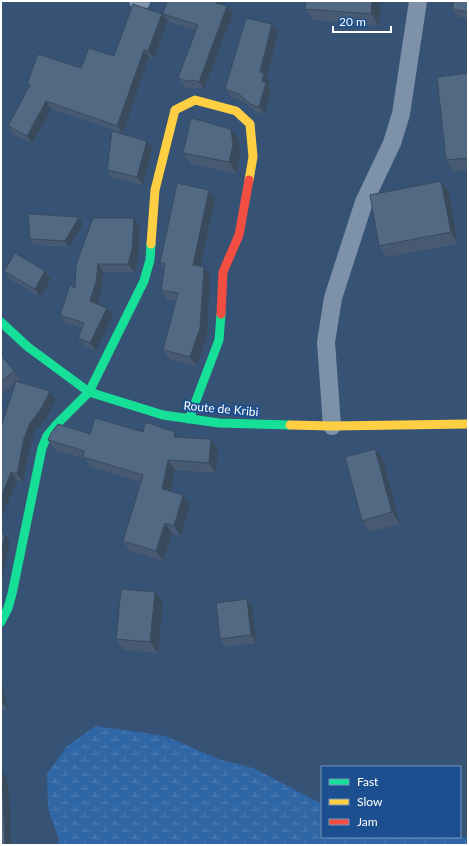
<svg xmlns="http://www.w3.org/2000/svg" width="469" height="846" font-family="Lato,sans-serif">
  <defs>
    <pattern id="wetland-marsh" width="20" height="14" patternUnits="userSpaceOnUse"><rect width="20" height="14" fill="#2f66a5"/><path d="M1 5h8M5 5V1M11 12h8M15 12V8" fill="none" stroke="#4e7db2"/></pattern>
  </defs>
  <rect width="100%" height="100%" fill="#365274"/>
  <path fill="url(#wetland-marsh)" d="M96,726L165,736L218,759L253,768L322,804V837H468V845H58L59,840L48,808L47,774L67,746Z"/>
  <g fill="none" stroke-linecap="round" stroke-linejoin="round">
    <g stroke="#7d92a8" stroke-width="18">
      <path d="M138,1L141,2"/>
      <path d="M332,426L326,342L333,298L364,202L392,143L401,114L418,1"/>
    </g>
    <g stroke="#16e098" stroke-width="9">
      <path d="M1,322L28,347L89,392L163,415L219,423L290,425"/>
      <path d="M189,419L219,340L221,314"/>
      <path d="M1,622L8,608L12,594L42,448L47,436L57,424L89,392L144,281L150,260L151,244"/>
    </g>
    <g stroke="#ffcf43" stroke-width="9">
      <path d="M151,244L155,190L175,110L195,100L236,111L250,124L253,157L249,180"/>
      <path d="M290,425L332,426L468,424"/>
    </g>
    <path stroke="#f24e42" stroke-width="9" d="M221,314L223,272L239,235L249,180"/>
  </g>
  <g fill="#475a72">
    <path d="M306,1H381L379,26L313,20L305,9Z"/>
    <path d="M468,1V19L458,17L452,9Z"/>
    <path d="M223,5L233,14L204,89L198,88L190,89L184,86L178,78L196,30L169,22L163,14Z"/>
    <path d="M167,22L154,59L149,57L123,133L51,109L32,144L13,134L8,126L29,87L27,84L81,68L114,56Z"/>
    <path d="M278,32L267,77L270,81L268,87L271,91L265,115L256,112L244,102L231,97L225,89Z"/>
    <path d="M468,73V170L454,172L446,160Z"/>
    <path d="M231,129L239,140L240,156L237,174L191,164L183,153Z"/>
    <path d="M152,149L143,185L112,178L107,170Z"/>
    <path d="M441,181L449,192L458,244L387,257L379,246Z"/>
    <path d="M215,199L201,266L210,276L207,337L196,366L169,359L163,350L176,301L167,300L161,290L164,269L160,263Z"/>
    <path d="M79,217L83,224L69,247L34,245L30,239Z"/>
    <path d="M140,226L138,258L134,272H103L102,290L97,304L113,316L96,351L84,346L78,338L82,328L65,323L60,315L75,288L76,265Z"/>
    <path d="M4,271H45L51,279L40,297L10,279Z"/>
    <path d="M1,355L20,379L17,381L50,391L56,399L47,417L35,431L30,446L23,482L17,480L1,519L15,383L1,394Z"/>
    <path d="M143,432H175L178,437L211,439L218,449L216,473L175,470L171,491L190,505L181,536L172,533L163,561L130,551L123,541L141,482L90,467L85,459L55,450L48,440L90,434Z"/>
    <path d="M375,449L383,460L400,524L370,532L362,521Z"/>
    <path d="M155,592L163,603L158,653L124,650L116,639Z"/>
    <path d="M252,607L256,643L226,647L220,639Z"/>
    <path d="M1,677L8,710L1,711Z"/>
  </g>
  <g fill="#394a5c">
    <path d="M216,1H223L222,11L216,3Z"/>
    <path d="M372,1H381L379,26L371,14Z"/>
    <path d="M227,6L233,14L204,89L199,82Z"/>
    <path d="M162,14L167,22L154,59L148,51Z"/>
    <path d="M272,24L278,32L267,77L270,81L268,87L271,91L265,115L259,107L262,81L260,72Z"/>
    <path d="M144,50L149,57L123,133L117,126Z"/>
    <path d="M46,101L51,109L32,144L27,136Z"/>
    <path d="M231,129L239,140L240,156L237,174L229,162Z"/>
    <path d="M147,141L152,149L143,185L137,177Z"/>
    <path d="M441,181L449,192L458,244L451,232Z"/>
    <path d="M209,190L215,199L199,274L193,265Z"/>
    <path d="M79,217L83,224L69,247L65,241Z"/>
    <path d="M134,218L140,226L138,258L134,272L128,264Z"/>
    <path d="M98,264L103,272L102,290L96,309L90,301Z"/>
    <path d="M204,267L210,276L207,337L196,366L190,357Z"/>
    <path d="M45,271L51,279L40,297L35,289Z"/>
    <path d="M107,308L113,316L96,351L90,343Z"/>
    <path d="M50,391L56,399L47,417L35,431L30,446L23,482L17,474L24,438L30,423Z"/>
    <path d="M175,432L182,442L174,437Z"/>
    <path d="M211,439L218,449L216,473L209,463Z"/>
    <path d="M375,449L383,460L400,524L392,512Z"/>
    <path d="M168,460L175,470L169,499L162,489Z"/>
    <path d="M11,472L17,480L1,519V497Z"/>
    <path d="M183,495L190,505L181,536L174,526Z"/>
    <path d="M165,523L172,533L163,561L156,551Z"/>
    <path d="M5,535L10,542L1,583V551Z"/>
    <path d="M155,592L163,603L158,653L150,642Z"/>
    <path d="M247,599L252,607L256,643L251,635Z"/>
    <path d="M1,677V678L8,710L2,702L1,697Z"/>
    <path d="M1,770L7,778L10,805L11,845H5Z"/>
  </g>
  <g fill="#526984" stroke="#394a5c">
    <path d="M167,1H216V3L227,6L199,82L192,80L185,81L178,78L198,25L163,14Z"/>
    <path d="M306,1H372L371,14L305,9Z"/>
    <path d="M454,1H468V12L452,9Z"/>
    <path d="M133,4L162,14L148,51L144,50L117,126L46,101L27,136L8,126L30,85L27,84L38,54L81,68L89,48L114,56Z"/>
    <path d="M246,18L272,24L260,72L264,73L262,81L266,83L259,107L250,104L239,94L225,89Z"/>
    <path d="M468,73V158L446,160L437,77Z"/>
    <path d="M191,118L231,129L233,145L229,162L183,153Z"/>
    <path d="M112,131L147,141L137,177L107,170Z"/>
    <path d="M441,181L451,232L379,246L370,195Z"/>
    <path d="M177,183L209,190L193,265L204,267L200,328L190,357L163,350L178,293L161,290L165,263H160Z"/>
    <path d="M28,214L79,217L65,241L30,239Z"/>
    <path d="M93,218H134L132,250L128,264H98L96,282L90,301L107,308L90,343L78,338L84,323L60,315L70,285L75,288L76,265Z"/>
    <path d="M15,253L45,271L35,289L4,271Z"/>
    <path d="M1,355L14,371L1,382Z"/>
    <path d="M16,381L50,391L41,409L30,423L24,438L17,474L11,472L1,497V427Z"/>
    <path d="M95,418L143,432L145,422L175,432L174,437L211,439L209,463L168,460L162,489L183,495L174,526L165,523L156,551L123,541L143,475L83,457L84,451L48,440L51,433L58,424L90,434Z"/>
    <path d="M375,449L392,512L362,521L345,457Z"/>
    <path d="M1,533L5,535L1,551Z"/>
    <path d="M121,589L155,592L150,642L116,639Z"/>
    <path d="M247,599L251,635L220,639L216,603Z"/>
    <path d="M1,774L3,796L5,845H1Z"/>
  </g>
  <g text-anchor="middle" stroke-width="4" stroke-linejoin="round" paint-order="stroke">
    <g font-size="12" fill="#fff" stroke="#1b4f8f">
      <text transform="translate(221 409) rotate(5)" y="4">Route de Kribi</text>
    </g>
  </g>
  <rect width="469" height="846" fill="none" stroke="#ffffff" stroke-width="4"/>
  <rect x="321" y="766" width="140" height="72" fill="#1b4f8f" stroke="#7695bc"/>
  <rect x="329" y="779" width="20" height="6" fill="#16e098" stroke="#7695bc"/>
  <text x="357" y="786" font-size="12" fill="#ffffff">Fast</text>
  <rect x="329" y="799" width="20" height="6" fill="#ffcf43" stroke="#7695bc"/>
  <text x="357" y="806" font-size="12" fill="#ffffff">Slow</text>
  <rect x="329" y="819" width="20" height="6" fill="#f24e42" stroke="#7695bc"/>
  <text x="357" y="826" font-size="12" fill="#ffffff">Jam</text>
  <path d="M333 26v6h58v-6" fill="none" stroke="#ffffff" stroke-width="2"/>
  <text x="339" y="26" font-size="12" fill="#ffffff" stroke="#1b4f8f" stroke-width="3" paint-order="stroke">20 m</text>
</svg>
